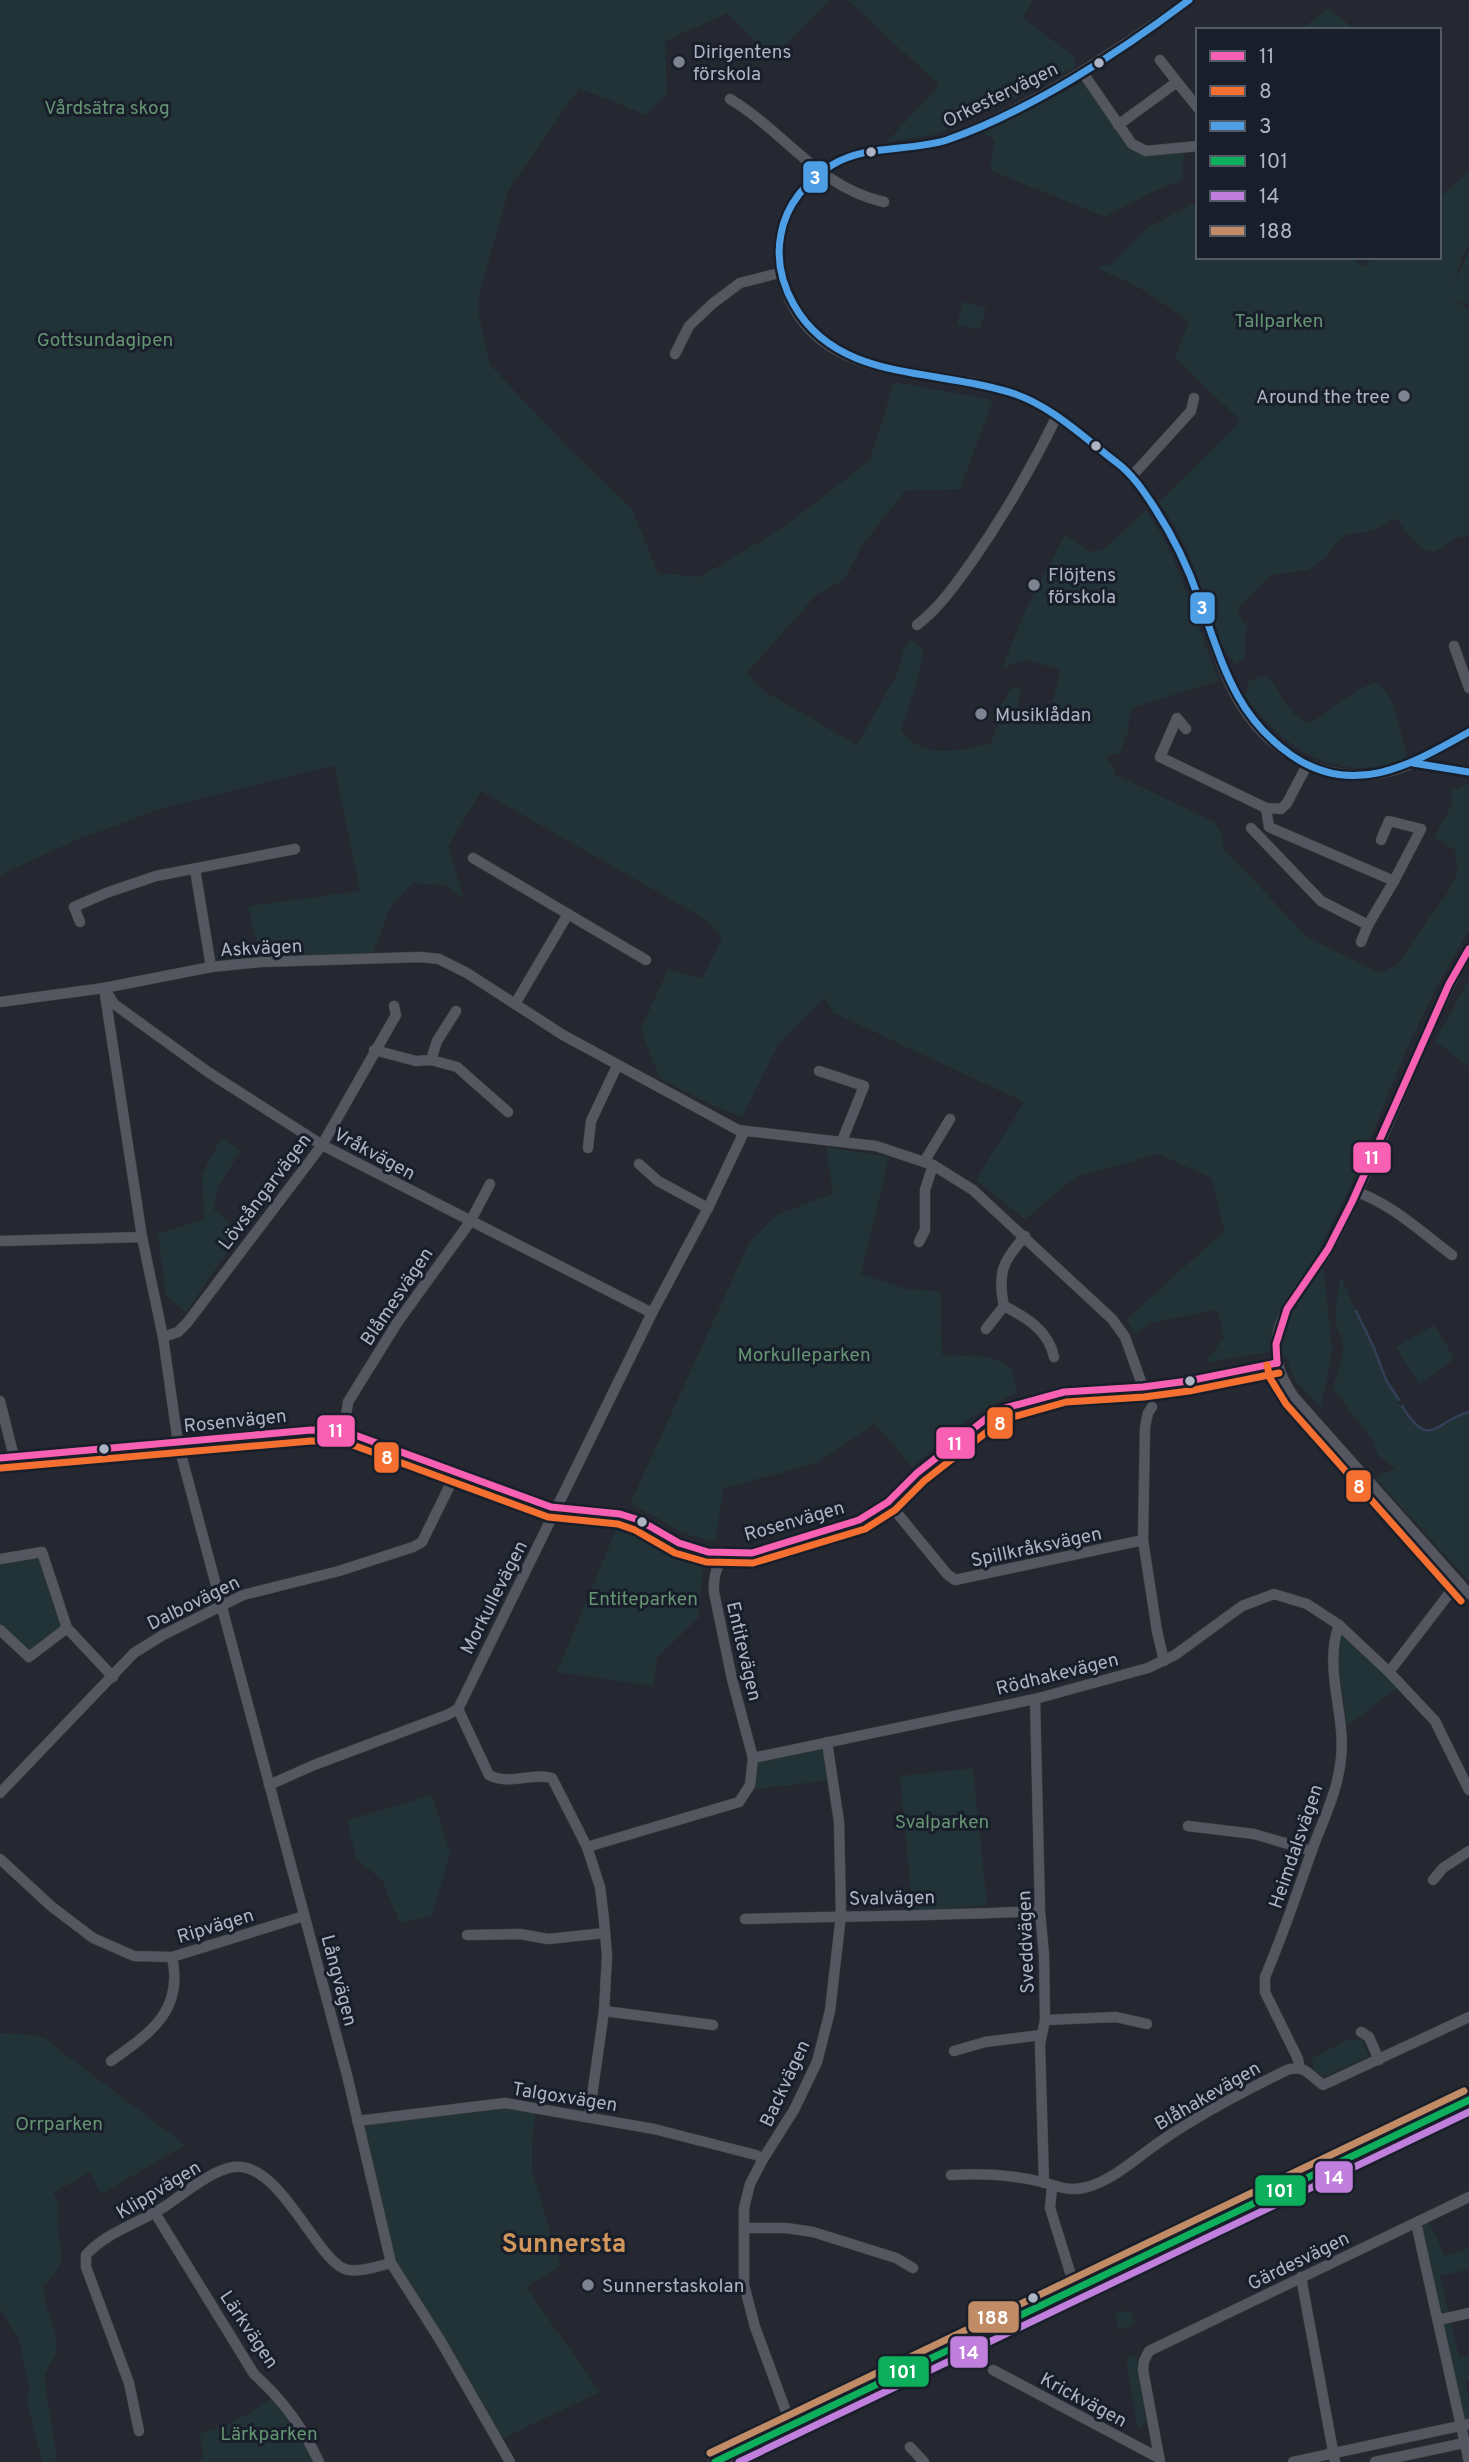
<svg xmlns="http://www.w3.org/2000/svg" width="1469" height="2462" font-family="Overpass,sans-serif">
  <rect width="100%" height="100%" fill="#252830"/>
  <g fill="#223337">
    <path d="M0,0H830L773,58L728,13L665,41L667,94L646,115L579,88L509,189L479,295V316L490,365L568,447L632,509L658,573L700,577L784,527L870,460L894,382L993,400L960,489L905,491L863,544L845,579L816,595L747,673L764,691L857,745L897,674L903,651L910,638L924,651L916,684L901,729C921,761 960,751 991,743L1001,715L999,707L1006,699L1008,691L1015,686L1020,687C1022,699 1014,711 1018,722L1041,725L1049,715L1060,673L1058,669L1026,660L1002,668L1026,609L1065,535L1092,552L1104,549L1146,510C1182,562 1195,623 1219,681L1137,706L1130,712L1128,731L1119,754H1110L1107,758L1114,768V774L1215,822L1222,835L1224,849L1307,937L1380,973L1398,964L1447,893L1458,872L1455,850L1434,837L1452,805L1451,791L1469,784V930L1438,984L1404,1055L1350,1188L1321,1245L1332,1351L1321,1408L1296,1382L1286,1358L1269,1352L1205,1363L1224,1337L1217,1310L1151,1323L1136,1334L1126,1320L1224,1231L1212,1178L1158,1154L1076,1177L1025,1219L976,1180L1024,1102L832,1012L825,997L779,1043L742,1117L712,1105L659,1078L641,1028L668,970L702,978L722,938L705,919L481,791L448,846L464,899L444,885L413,883L391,906L371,959L261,962L248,906L360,891L334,765L166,807L76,840L0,875Z"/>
    <path d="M848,0H1033L1023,18L1075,57V67L1014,99L934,135L887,142L939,85Z"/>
    <path d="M1329,8L1355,30H1300Z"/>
    <path d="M1088,80L1141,149H1184L1182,180L1150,193L1105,217L990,170L995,140L981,132Z"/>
    <path d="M1469,171V246L1464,253L1452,286L1469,252V305L1455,300L1469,310V536C1453,535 1446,546 1433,552L1421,548L1396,519H1393L1372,531L1348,534L1340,539L1331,549L1326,558L1308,570L1270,575L1237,610L1248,629L1245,637V656L1237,665C1217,646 1220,635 1211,611C1197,574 1182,535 1159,502L1241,421L1175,357L1189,321L1138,287L1097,268L1111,264L1147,228L1198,201V257H1352L1363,267L1374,257H1439V198Z"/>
    <path d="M963,302L986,308L980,330L957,324Z"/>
    <path d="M1261,676L1269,677C1281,693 1289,719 1311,723L1359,689L1376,682C1395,693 1401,737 1408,758C1341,786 1285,751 1246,697L1248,681Z"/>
    <path d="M1469,979V1067L1435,1041Z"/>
    <path d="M221,1138L241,1150L218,1187L214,1210L240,1233L186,1312L166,1296L158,1233L204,1220L202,1174Z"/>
    <path d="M826,1147L889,1157L861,1274L906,1289L941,1291L942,1355L991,1357L1011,1368L1017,1392L968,1419L912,1467L875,1423L818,1463L724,1488L715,1542C703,1539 692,1536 681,1532C663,1523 649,1511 630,1504L749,1243L778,1214L833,1194Z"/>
    <path d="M1341,1277C1351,1300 1361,1323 1373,1346C1382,1364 1403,1426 1425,1431C1440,1433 1455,1416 1469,1412V1581L1386,1490L1376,1477L1395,1468L1378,1455L1372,1440L1332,1387C1338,1376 1346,1351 1342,1338C1341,1334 1338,1333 1337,1328C1333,1313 1338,1292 1341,1277Z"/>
    <path d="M1434,1325L1453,1356V1360L1419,1384L1396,1347Z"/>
    <path d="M618,1525L633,1530L674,1555L703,1566L699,1617L657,1658L653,1686L557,1672Z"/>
    <path d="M42,1552L67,1628L29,1657L0,1630V1559Z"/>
    <path d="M1341,1633L1397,1688L1347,1726L1338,1659Z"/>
    <path d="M827,1742L833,1780L748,1790L753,1758Z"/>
    <path d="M973,1768L987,1905L913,1912L900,1776Z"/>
    <path d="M432,1795L450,1853L432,1916L400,1923L382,1880L356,1859L347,1820Z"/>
    <path d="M0,2033L33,2035L45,2039L185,2145L101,2194L90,2172L53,2193L58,2203L57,2225L62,2257L58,2269L44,2285L46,2305L54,2328L57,2352L44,2375L57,2462H42L27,2403L29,2387L19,2339L0,2308Z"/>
    <path d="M1348,2040H1362L1369,2056L1326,2076L1316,2073L1311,2059Z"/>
    <path d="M505,2103L536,2107L532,2144V2171L561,2266L526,2287L600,2392L497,2441L391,2263L357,2121Z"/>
    <path d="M1427,2218L1445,2256L1469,2248V2269L1440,2276L1459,2357L1469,2356V2380L1465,2382L1469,2400V2424L1460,2426L1416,2223Z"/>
    <path d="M1116,2311L1132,2312L1134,2324L1118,2331Z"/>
    <path d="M1136,2356L1146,2422L1138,2430L1126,2357Z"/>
    <path d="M278,2395L319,2462H199L203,2457L200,2434L237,2420Z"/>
  </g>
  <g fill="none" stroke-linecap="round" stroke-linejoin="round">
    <g stroke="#323f59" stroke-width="2.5">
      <path d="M1356,1311L1374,1348L1386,1380L1399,1400"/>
      <path d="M1402,1406C1430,1451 1434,1422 1469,1412"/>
    </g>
    <g stroke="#414349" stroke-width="11">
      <g id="minor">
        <path d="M1189,0C1171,14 1152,25 1134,38C1075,77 1013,116 946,140C911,152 871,144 838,162C812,175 790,200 782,228C776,250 779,271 787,293C823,386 935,365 1012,393C1047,405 1076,430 1104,453C1114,461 1125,468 1132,477C1155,505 1175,540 1189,572C1219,643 1224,718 1297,759C1322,773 1354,779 1382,773C1414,767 1441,747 1469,732"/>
        <path d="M1083,73L1132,144L1146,151L1198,146"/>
        <path d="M1177,82L1198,108"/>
        <path d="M730,99C785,132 819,188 884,202"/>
        <path d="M1118,125L1177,82L1160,60"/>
        <path d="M675,354L689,326L712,304L740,283L779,273"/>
        <path d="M1132,476L1191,411L1194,398"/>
        <path d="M917,625C940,607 956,584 973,560C1005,514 1032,467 1057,416"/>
        <path d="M1454,646L1469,688"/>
        <path d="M1186,729L1177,718L1160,757L1266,808L1281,809L1287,803L1307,765"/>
        <path d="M1266,808L1269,827L1394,881L1421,829L1389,821L1381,840"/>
        <path d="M1251,828L1321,901L1368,925"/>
        <path d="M473,858L646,960"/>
        <path d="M195,869L211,967"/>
        <path d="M80,922L74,907L106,893L156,876L295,849"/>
        <path d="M1361,942L1368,925L1394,881"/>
        <path d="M1469,949C1422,1032 1393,1122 1350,1207C1343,1221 1336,1236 1328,1250C1311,1277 1286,1300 1278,1332C1272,1357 1280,1376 1294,1397L1469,1594"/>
        <path d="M104,988L142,1237L163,1337L178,1443L347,2075L391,2263L440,2340L510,2462"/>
        <path d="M106,991L114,1004L208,1072L322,1145L652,1313"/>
        <path d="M0,1002L104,988L211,967L261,962L420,957L439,959L467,973L563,1035L738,1130L876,1146L933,1165L973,1190L1112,1319L1125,1337L1143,1387"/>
        <path d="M515,1004L568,914"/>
        <path d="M374,1050L416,1061L431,1060L437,1041L456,1011"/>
        <path d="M431,1060L457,1067L508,1112"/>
        <path d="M819,1071L864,1086L842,1141"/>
        <path d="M588,1148L591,1121L617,1066"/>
        <path d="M924,1162L950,1119"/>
        <path d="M639,1164L658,1181L708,1208"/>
        <path d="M1357,1192C1393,1205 1421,1232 1452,1255"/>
        <path d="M0,1241L142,1237"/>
        <path d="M919,1242L925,1230V1190L933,1165"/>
        <path d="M1004,1306C1026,1317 1049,1331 1054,1357"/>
        <path d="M986,1329L1004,1306C997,1272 1003,1261 1025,1236"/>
        <path d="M163,1337L178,1332L187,1323L322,1145L396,1015L394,1006"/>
        <path d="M0,1401L14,1457"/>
        <path d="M1152,1407L1148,1413L1145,1427L1143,1540L1157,1631L1164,1661"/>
        <path d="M344,1431L348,1402L397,1323L470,1222L490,1184"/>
        <path d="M0,1458L311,1430L344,1431L551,1507L620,1514L639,1520L679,1543L708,1552L752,1553L859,1520L888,1502L917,1473L987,1418L1005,1408L1064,1392L1143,1387L1188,1381L1277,1363"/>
        <path d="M888,1502L947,1574L955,1580L1143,1540"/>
        <path d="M726,1554C716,1565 713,1577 714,1592L732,1679L753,1758"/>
        <path d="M0,1559L42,1552L67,1628L113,1677"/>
        <path d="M0,1630L29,1657L67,1628"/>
        <path d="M1389,1672L1458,1582"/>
        <path d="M1035,1699L1040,1911L1044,1955L1045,2020L1040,2044L1044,2183"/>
        <path d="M458,1709L489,1775C510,1786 531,1772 552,1778L587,1847L600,1887L604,1920L607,1956L604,2011L589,2117"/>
        <path d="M269,1785L314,1765L447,1715L458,1709L652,1313L708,1208L744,1132"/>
        <path d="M0,1793L134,1653L163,1635L243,1595L339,1571L413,1547L422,1542L456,1473"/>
        <path d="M1188,1826L1254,1834L1312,1851"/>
        <path d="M587,1847L739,1802L750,1785L753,1758L1035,1699L1148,1668L1175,1655L1242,1606L1274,1594L1307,1604L1339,1625L1389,1672L1435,1721L1469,1790"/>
        <path d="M0,1859L51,1906L93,1938L134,1956L172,1957L304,1916"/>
        <path d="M1433,1880L1443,1868L1469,1851"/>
        <path d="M745,1919C844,1916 942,1916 1040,1911"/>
        <path d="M467,1935L520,1934L548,1939L605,1933"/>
        <path d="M604,2011L713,2025"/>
        <path d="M1045,2020L1116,2017L1147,2024"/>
        <path d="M1361,2032L1369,2037L1379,2060"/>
        <path d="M954,2051L985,2042L1041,2035"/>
        <path d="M111,2061C150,2033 184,2011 172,1957"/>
        <path d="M1296,2068L1299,2065L1298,2059L1265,1992V1977C1283,1935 1297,1893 1312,1850C1323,1820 1338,1791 1341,1758C1346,1714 1323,1669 1339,1625"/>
        <path d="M357,2121L505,2103L654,2129L756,2155L763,2159"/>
        <path d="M951,2175C980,2173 1013,2175 1042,2182C1057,2186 1067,2191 1083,2188C1112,2182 1137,2157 1161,2141C1200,2114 1244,2091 1287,2070C1305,2064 1310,2076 1323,2085L1469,2017"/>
        <path d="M1052,2187L1050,2208L1075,2288"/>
        <path d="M155,2213L254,2374C283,2400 303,2427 319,2462"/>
        <path d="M1416,2223L1469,2462"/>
        <path d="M744,2228H786L813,2232L896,2258L913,2268"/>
        <path d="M1301,2277L1335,2462"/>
        <path d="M1438,2320L1469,2313"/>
        <path d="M993,2370L1159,2458"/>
        <path d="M791,2425L755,2327L744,2285V2208L750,2184L763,2159L794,2110L817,2062L830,2011L841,1915L839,1822L827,1742"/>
        <path d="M139,2431L129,2383L86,2267V2255C105,2233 139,2223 164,2207C182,2195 212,2170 233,2167C282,2160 318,2267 349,2270C363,2272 378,2266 391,2263"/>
        <path d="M910,2447L924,2462"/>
        <path d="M1160,2462L1143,2370L1144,2361L1149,2351L1469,2197"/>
        <path d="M1293,2462L1469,2424"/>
        <path d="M1375,2462L1469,2442"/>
      </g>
    </g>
    <g stroke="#41454d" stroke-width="14">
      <path id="major" d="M715,2462L1469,2100"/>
    </g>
    <use href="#minor" stroke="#54575f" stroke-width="10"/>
    <use href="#major" stroke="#575a61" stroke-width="12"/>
    <g stroke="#191f2a" stroke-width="12">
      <g id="bus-1">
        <path d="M1277,1363L1276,1344L1287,1309L1328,1249L1352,1202L1449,984L1469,949"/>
        <path d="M0,1458L311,1430L344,1431L551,1507L620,1514L639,1520L679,1543L708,1552L752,1553L859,1520L888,1502L917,1473L987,1418L1005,1408L1064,1392L1143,1387L1188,1381L1277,1363"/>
      </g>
    </g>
    <g stroke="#191f2a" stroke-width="12">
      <g id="bus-2">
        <path d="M1267,1365L1270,1378L1286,1404L1461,1601"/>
        <path d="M1,1468L311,1441H342L548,1517L618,1524L635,1530L675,1553L706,1562L753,1563L865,1529L895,1510L924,1481L993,1427L1009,1418L1066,1402L1144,1397L1189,1391L1279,1373"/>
      </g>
    </g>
    <g stroke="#191f2a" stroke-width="12">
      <g id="bus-3">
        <path d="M1189,0C1120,52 1028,112 947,140C909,152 867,144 832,165C807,180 786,205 781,234C776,259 782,284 794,305C838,383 937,368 1012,393C1052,406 1083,437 1116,462C1132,474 1143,490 1154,507C1173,536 1188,567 1199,599C1222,661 1234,715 1291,755C1354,799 1412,764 1469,732"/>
        <path d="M1413,763L1469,772"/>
      </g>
    </g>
    <g stroke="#191f2a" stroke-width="12">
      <path id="bus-4" d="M715,2462L1469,2100"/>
    </g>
    <g stroke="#191f2a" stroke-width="12">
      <path id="bus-5" d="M739,2462L1469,2112"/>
    </g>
    <g stroke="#191f2a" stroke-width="12">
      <path id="bus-6" d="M710,2453L1464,2091"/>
    </g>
    <use href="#bus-1" stroke="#f860b3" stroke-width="7"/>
    <use href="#bus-2" stroke="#f46f30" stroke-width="7"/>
    <use href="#bus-3" stroke="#4d9ee5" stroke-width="7"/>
    <use href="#bus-4" stroke="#0daf5c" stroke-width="7"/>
    <use href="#bus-5" stroke="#c07fdc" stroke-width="7"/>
    <use href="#bus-6" stroke="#c18c65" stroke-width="7"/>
  </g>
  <g fill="#7d8390" stroke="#191f2a" stroke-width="2.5">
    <circle cx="679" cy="62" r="7"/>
    <circle cx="1404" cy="396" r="7"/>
    <circle cx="1034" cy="585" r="7"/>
    <circle cx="981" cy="714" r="7"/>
    <circle cx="588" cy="2285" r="7"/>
  </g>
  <g fill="#adb4c3" stroke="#191f2a" stroke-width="2.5">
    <circle cx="1099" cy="63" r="6"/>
    <circle cx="871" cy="152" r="6"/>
    <circle cx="1096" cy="446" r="6"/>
    <circle cx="1190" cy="1381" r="6"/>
    <circle cx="104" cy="1449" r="6"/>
    <circle cx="642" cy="1522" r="6"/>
    <circle cx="1033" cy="2298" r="6"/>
  </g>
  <g text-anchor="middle" stroke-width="6" stroke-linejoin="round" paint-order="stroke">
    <g font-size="19" fill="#adb4c3" stroke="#191f2a" text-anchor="start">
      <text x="693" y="58">Dirigentens<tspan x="693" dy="22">förskola</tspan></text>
      <text x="1390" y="403" text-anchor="end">Around the tree</text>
      <text x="1048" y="581">Flöjtens<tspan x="1048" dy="22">förskola</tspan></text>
      <text x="995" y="721">Musiklådan</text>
      <text x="602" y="2292">Sunnerstaskolan</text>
    </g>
    <g font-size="19" fill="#adb4c3" stroke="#191f2a">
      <text transform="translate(1000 94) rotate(-26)" y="7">Orkestervägen</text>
      <text transform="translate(261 947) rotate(-3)" y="7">Askvägen</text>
      <text transform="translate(375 1153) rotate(28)" y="7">Vråkvägen</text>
      <text transform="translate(264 1191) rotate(-53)" y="7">Lövsångarvägen</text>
      <text transform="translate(396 1296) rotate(-56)" y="7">Blåmesvägen</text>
      <text transform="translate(235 1420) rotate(-6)" y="7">Rosenvägen</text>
      <text transform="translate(794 1520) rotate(-16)" y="7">Rosenvägen</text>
      <text transform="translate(1036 1546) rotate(-12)" y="7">Spillkråksvägen</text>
      <text transform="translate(493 1597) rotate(-63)" y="7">Morkullevägen</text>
      <text transform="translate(193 1602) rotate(-26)" y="7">Dalbovägen</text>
      <text transform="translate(745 1651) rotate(77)" y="7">Entitevägen</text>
      <text transform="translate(1057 1673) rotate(-14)" y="7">Rödhakevägen</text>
      <text transform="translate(1295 1846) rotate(-71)" y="7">Heimdalsvägen</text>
      <text transform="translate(892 1897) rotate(-1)" y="7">Svalvägen</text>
      <text transform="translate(215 1925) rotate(-17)" y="7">Ripvägen</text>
      <text transform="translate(1025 1942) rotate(-92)" y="7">Sveddvägen</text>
      <text transform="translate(340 1980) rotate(75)" y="7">Långvägen</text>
      <text transform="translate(784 2083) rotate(-65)" y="7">Backvägen</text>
      <text transform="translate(1207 2095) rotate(-30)" y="7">Blåhakevägen</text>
      <text transform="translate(565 2096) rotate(9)" y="7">Talgoxvägen</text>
      <text transform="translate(158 2189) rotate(-31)" y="7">Klippvägen</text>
      <text transform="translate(1298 2260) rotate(-26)" y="7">Gärdesvägen</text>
      <text transform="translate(250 2329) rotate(56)" y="7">Lärkvägen</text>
      <text transform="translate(1084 2399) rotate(28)" y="7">Krickvägen</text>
    </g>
    <g font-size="19" fill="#659373" stroke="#191f2a">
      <text x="107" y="114">Vårdsätra skog</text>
      <text x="1279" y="327">Tallparken</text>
      <text x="105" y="346">Gottsundagipen</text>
      <text x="804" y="1361">Morkulleparken</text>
      <text x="643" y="1605">Entiteparken</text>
      <text x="942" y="1828">Svalparken</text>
      <text x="59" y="2130">Orrparken</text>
      <text x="269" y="2440">Lärkparken</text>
    </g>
    <g font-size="26" font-weight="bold" fill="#d0965b" stroke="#191f2a">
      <text x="564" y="2252">Sunnersta</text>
    </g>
  </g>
  <g stroke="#191f2a" stroke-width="2.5">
    <rect x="802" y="160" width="27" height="34" rx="7" fill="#4d9ee5"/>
    <rect x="1189" y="591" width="27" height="34" rx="7" fill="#4d9ee5"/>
    <rect x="1352" y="1141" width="40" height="33" rx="7" fill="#f860b3"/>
    <rect x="986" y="1406" width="28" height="34" rx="7" fill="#f46f30"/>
    <rect x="316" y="1414" width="40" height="34" rx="7" fill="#f860b3"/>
    <rect x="935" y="1426" width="41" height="34" rx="7" fill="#f860b3"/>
    <rect x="373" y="1441" width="27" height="33" rx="7" fill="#f46f30"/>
    <rect x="1345" y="1469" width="27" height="34" rx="7" fill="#f46f30"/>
    <rect x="1314" y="2160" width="40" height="34" rx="7" fill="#c07fdc"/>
    <rect x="1254" y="2174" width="53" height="33" rx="7" fill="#0daf5c"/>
    <rect x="967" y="2300" width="53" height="34" rx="7" fill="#c18c65"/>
    <rect x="949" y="2335" width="40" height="34" rx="7" fill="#c07fdc"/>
    <rect x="877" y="2355" width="53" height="33" rx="7" fill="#0daf5c"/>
  </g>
  <g font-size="19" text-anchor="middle" font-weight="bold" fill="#fff">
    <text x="815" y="184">3</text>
    <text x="1202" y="614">3</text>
    <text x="1372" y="1164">11</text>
    <text x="1000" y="1430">8</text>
    <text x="336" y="1437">11</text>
    <text x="955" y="1450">11</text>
    <text x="387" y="1464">8</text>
    <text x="1359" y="1493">8</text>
    <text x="1334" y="2184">14</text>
    <text x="1280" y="2197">101</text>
    <text x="993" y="2324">188</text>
    <text x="969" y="2359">14</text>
    <text x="903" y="2378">101</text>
  </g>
  <rect x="1196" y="28" width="245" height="231" fill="#191f2a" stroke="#545b67" stroke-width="2"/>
  <rect x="1210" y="51" width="35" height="10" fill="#f860b3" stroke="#545b67" stroke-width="2"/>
  <text x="1259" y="63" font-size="21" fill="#adb4c3">11</text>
  <rect x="1210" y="86" width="35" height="10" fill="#f46f30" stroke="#545b67" stroke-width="2"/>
  <text x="1259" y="98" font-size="21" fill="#adb4c3">8</text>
  <rect x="1210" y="121" width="35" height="10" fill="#4d9ee5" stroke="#545b67" stroke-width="2"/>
  <text x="1259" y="133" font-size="21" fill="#adb4c3">3</text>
  <rect x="1210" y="156" width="35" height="10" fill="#0daf5c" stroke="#545b67" stroke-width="2"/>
  <text x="1259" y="168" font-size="21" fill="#adb4c3">101</text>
  <rect x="1210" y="191" width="35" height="10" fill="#c07fdc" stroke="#545b67" stroke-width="2"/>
  <text x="1259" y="203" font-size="21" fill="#adb4c3">14</text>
  <rect x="1210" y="226" width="35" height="10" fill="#c18c65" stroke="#545b67" stroke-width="2"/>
  <text x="1259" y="238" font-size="21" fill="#adb4c3">188</text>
</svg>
